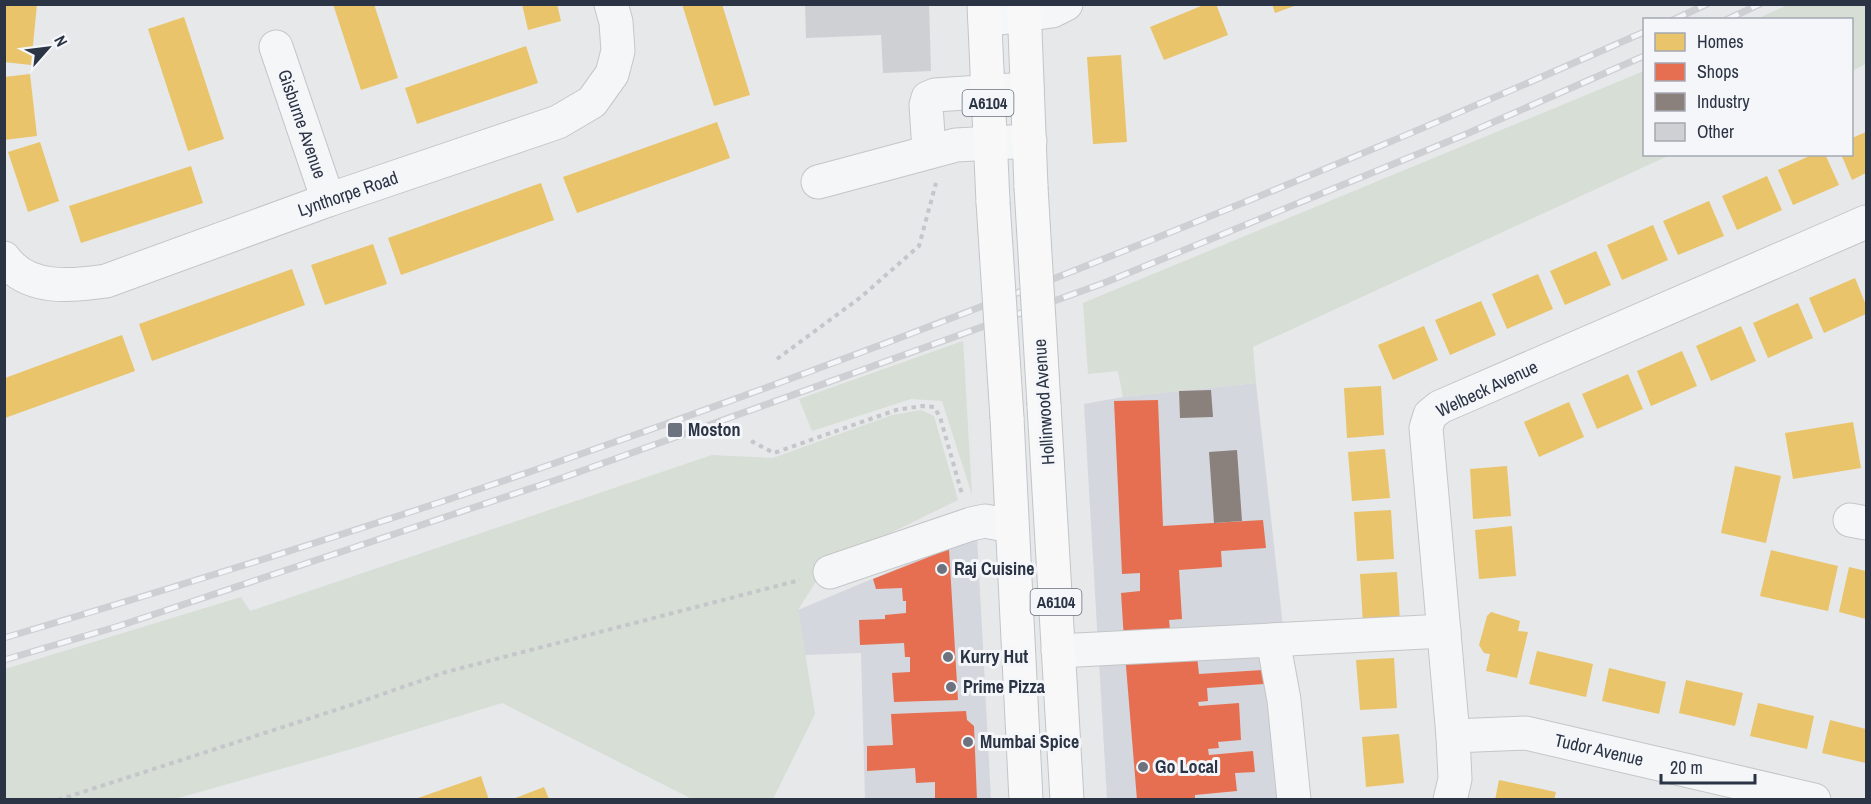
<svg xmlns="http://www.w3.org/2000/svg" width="1871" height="804" font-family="'Archivo Narrow',sans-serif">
  <rect width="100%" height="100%" fill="#e6e8ea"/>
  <g fill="#d4d7dd">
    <path d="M1256,383L1302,799H1107L1084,404L1123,397Z"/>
    <path d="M977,535L991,799H865L861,653L805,655L798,610Z"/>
  </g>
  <g fill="#d6ded6">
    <path d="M1790,4L1866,5V64L1852,71V20L1757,19Z"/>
    <path d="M1644,71V154L1670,155L1253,347L1256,383L1123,397L1118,371L1088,374L1083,303Z"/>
    <path d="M963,341L972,495L942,401L911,399L812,431L799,399Z"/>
    <path d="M921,410L934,416L958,500L827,564L798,610L815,714L773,799H692L502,703L348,750L175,799L5,800V669L241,597L250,611L712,455L773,458L892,415Z"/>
  </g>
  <g fill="#e9c46a">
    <path d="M4,4H37L31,65L4,62Z"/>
    <path d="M333,4H374L398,78L361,90Z"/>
    <path d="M522,4H557L561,21L528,30Z"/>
    <path d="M682,4H722L750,95L714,106Z"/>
    <path d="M1206,4H1216L1228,35L1164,60L1150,27Z"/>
    <path d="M1272,4H1297V5L1275,13Z"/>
    <path d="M184,17L224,139L188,151L148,29Z"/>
    <path d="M526,46L538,83L417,124L405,88Z"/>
    <path d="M1121,55L1127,142L1093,144L1087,57Z"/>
    <path d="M30,74L37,136L4,140V77Z"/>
    <path d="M717,122L730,158L577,213L563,177Z"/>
    <path d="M1866,132V173L1852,180L1841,154H1852V138Z"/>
    <path d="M40,142L59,201L28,212L8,152Z"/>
    <path d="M1814,154H1825L1839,185L1793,205L1778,170Z"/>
    <path d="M191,166L203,203L81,243L69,206Z"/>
    <path d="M1767,176L1782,210L1737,230L1722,196Z"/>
    <path d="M541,183L554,220L401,275L388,238Z"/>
    <path d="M1709,201L1724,236L1678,255L1663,221Z"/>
    <path d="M1653,225L1668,260L1622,280L1607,245Z"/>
    <path d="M373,244L387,284L325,305L311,265Z"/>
    <path d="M1596,251L1611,285L1565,305L1550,271Z"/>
    <path d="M292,269L305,305L152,361L139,324Z"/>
    <path d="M1538,274L1553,309L1507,329L1492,294Z"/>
    <path d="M1855,278L1866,305V314L1824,333L1809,298Z"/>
    <path d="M1481,301L1496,335L1450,355L1435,320Z"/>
    <path d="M1798,303L1813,338L1768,358L1753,323Z"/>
    <path d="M1424,326L1438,360L1393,380L1378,345Z"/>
    <path d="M1741,326L1756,361L1711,381L1696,346Z"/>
    <path d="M122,335L135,371L5,418V378Z"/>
    <path d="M1682,351L1697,386L1651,406L1637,371Z"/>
    <path d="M1628,374L1643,409L1597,429L1582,394Z"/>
    <path d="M1381,386L1384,435L1347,438L1344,388Z"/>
    <path d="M1569,402L1584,437L1539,457L1524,422Z"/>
    <path d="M1853,422L1861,468L1793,479L1785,433Z"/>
    <path d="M1385,449L1390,498L1352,501L1348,452Z"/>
    <path d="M1507,466L1511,516L1473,519L1470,469Z"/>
    <path d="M1735,466L1781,476L1766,543L1721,533Z"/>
    <path d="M1391,510L1394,559L1357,561L1354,512Z"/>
    <path d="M1512,526L1516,576L1479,579L1475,530Z"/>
    <path d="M1771,550L1838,566L1828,611L1760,596Z"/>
    <path d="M1849,567L1866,571V619L1839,612Z"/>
    <path d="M1397,572L1400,622L1363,624L1360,574Z"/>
    <path d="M1491,612L1520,621L1518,631L1528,632L1517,678L1486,671L1490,654L1484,653L1479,645L1487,616Z"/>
    <path d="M1537,651L1593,664L1586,697L1529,684Z"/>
    <path d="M1394,658L1397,708L1360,710L1356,660Z"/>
    <path d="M1609,668L1666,682L1659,714L1602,701Z"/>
    <path d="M1686,680L1743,693L1735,726L1679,713Z"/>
    <path d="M1758,703L1814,716L1807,749L1750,736Z"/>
    <path d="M1830,720L1866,729V763L1822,753Z"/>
    <path d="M1399,734L1404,783L1366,787L1362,737Z"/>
    <path d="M481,776L489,800H415V799Z"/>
    <path d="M1499,780L1556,792L1554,800H1495Z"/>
    <path d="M544,787L549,799H513Z"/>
  </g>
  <g fill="#e76f51">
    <path d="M1158,400L1163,526L1263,520L1266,548L1221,551L1222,567L1179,570L1182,619L1169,620L1171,638L1124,640L1121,593L1140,591V573L1122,574L1114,401Z"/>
    <path d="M949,549L958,700L894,702L892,673L910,672V657H905L904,643L860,645L859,620L885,619V615L906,613V601H903L902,588L876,589L873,579Z"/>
    <path d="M1125,654L1197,656L1199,674L1263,670L1264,684L1207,688L1208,701L1198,702L1199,706L1239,703L1241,740L1218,742L1219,748L1208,749L1209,755L1253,751L1255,772L1235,773L1237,791L1195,795V800H1137Z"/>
    <path d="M966,711L967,720L974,726L977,800H935V782L916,783L915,768L867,771V746L893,745L891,714Z"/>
  </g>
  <g fill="#8a817c">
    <path d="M1211,390L1213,417L1180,418L1179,391Z"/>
    <path d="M1237,450L1242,521L1214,523L1209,452Z"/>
  </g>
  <path fill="#ced0d3" d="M805,4H929L931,71L883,73L881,35L806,38Z"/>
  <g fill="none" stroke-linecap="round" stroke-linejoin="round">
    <g stroke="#c4c6c8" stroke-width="35">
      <g id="minor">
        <path d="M985,20L1052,11L1066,4"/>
        <path d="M276,47L328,200"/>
        <path d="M929,151L926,105L928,98L935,95L1027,89"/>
        <path d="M818,182L956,145L1030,141"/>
        <path d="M4,258C27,291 72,286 106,281L328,200L558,122L592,102L612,74L618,51L616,22L611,4"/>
        <path d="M1850,520L1866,523"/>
        <path d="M830,572L971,524L985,521L1011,526"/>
        <path d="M1273,640L1284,700L1294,800"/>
        <path d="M1058,651L1444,631"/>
        <path d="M1453,736L1526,733L1814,800"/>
        <path d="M1450,800L1455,779L1453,736L1426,428L1430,415L1440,407L1866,222"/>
      </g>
    </g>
    <g stroke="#c2c5c8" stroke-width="35">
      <g id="major">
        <path d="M984,4L993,202"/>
        <path d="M1024,4L1031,187"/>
        <path d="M1044,405L1067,800"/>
        <path d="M1007,418L1026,800"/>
      </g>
    </g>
    <g stroke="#c5c6ca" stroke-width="4" stroke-dasharray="4.5 4.5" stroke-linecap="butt">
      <path d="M777,359L861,297L919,246L936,183"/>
      <path d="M751,441L774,453L896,410L922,406L934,407L940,417L962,494"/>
      <path d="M58,800L351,705L446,672L800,580"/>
    </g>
    <use href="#minor" stroke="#f5f6f7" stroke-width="33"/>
    <use href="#major" stroke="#f8f8f8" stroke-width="33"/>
    <g stroke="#cecfd2" stroke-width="7">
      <g id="rail">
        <path d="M1673,20L1707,4"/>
        <path d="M1726,20L1760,4"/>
        <path d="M4,638C190,583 375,526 558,462C926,334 1288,190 1644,32"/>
        <path d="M4,660L119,626L562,478L1104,283L1464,135L1644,56"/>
      </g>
    </g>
    <use href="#rail" stroke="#f4f6f9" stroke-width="4.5" stroke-dasharray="14" stroke-linecap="butt"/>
    <g stroke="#c2c5c8" stroke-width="35" stroke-linecap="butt">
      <g id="major-bridge">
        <path d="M1031,187L1044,405"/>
        <path d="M993,202L1007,418"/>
      </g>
    </g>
    <use href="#major-bridge" stroke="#f8f8f8" stroke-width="33"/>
  </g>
  <g fill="#6c737f" stroke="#f4f6f9" stroke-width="2">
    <rect x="667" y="422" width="16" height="16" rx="3"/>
    <circle cx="942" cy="569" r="6"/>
    <circle cx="948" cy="657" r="6"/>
    <circle cx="951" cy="687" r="6"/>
    <circle cx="968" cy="742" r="6"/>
    <circle cx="1143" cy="767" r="6"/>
  </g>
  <g text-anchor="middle" stroke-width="6" stroke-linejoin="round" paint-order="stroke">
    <g fill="#f4f6f9" stroke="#676e7b" stroke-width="1.5">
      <rect x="962.5" y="90" width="51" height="26" rx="4.5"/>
      <rect x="1030.5" y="589" width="51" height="26" rx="4.5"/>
    </g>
    <g font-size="16" font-weight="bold" fill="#2b3445">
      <text x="988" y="109">A6104</text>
      <text x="1056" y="608">A6104</text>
    </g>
    <g font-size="18" fill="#2b3445" stroke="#f4f6f9">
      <text transform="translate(302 124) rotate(71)" y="6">Gisburne Avenue</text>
      <text transform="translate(348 194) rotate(-19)" y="6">Lynthorpe Road</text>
      <text transform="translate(1487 389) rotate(-25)" y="6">Welbeck Avenue</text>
      <text transform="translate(1044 402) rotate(-94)" y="6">Hollinwood Avenue</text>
      <text transform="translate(1599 750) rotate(13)" y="6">Tudor Avenue</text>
    </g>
    <g font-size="18" font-weight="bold" fill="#2b3445" stroke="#f4f6f9" text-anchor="start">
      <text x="688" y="436">Moston</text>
      <text x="954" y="575">Raj Cuisine</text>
      <text x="960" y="663">Kurry Hut</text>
      <text x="963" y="693">Prime Pizza</text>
      <text x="980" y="748">Mumbai Spice</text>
      <text x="1155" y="773">Go Local</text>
    </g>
  </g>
  <rect width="1871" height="804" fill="none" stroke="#2b3445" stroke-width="12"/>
  <rect x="1643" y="18" width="210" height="138" fill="#f4f6f9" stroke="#a4a8b1" stroke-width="1.5"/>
  <rect x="1655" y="33" width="30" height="18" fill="#e9c46a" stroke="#a4a8b1" stroke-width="1.5"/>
  <text x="1697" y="48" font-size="18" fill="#2b3445">Homes</text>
  <rect x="1655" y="63" width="30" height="18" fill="#e76f51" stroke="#a4a8b1" stroke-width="1.5"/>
  <text x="1697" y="78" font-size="18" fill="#2b3445">Shops</text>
  <rect x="1655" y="93" width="30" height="18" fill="#8a817c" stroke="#a4a8b1" stroke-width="1.5"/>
  <text x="1697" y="108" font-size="18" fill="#2b3445">Industry</text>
  <rect x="1655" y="123" width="30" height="18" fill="#ced0d3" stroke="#a4a8b1" stroke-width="1.5"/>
  <text x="1697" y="138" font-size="18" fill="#2b3445">Other</text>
  <g transform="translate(48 48) rotate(62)" stroke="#f4f6f9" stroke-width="4.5" paint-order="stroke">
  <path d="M0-4.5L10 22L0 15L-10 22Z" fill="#2b3445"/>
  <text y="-9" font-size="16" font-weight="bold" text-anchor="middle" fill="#2b3445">N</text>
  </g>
  <path d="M1661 774v9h94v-9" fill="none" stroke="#2b3445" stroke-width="3"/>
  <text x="1670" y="774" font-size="18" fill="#2b3445" stroke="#f4f6f9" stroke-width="4.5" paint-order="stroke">20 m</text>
</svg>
